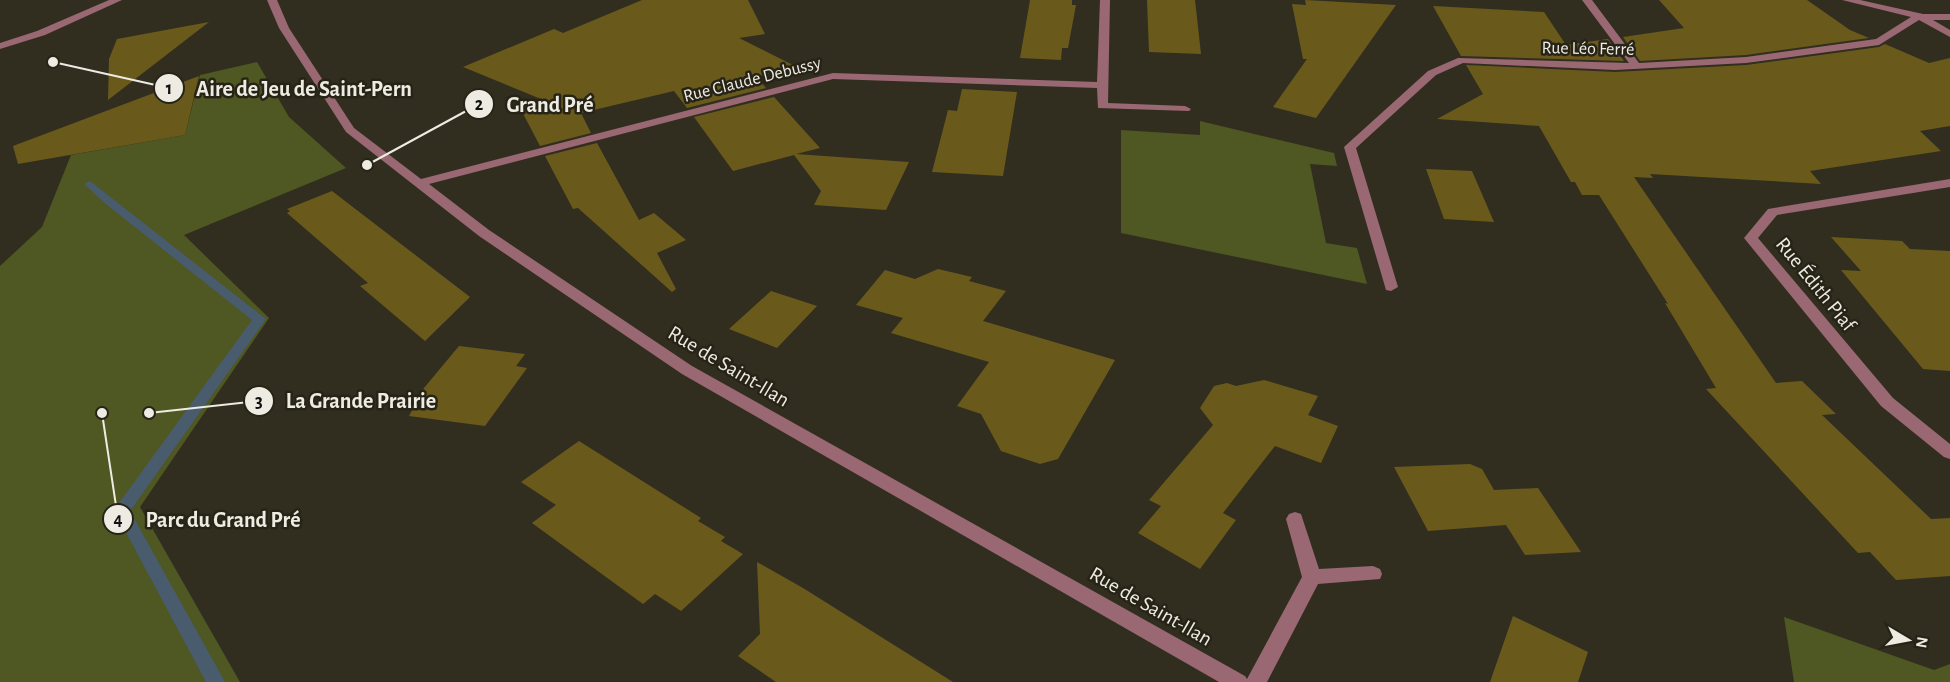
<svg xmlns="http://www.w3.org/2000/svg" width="1950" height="682" font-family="'Alegreya Sans',sans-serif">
  <rect width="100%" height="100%" fill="#312e20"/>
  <g fill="#4f5723">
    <path d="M257,62L289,117L346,168L184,235L269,318L140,507L240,682H0V266L42,227L71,155L185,135L200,75Z"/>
    <path d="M1200,121L1334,153L1337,166L1310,164L1326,243L1357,248L1367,284L1121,233V130L1200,135Z"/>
    <path d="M1784,617L1934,670L1950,664V682H1794Z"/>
  </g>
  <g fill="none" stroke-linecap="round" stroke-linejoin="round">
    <path fill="#495c6e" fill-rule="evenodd" d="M90,181L266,319L130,511L225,682H206L114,510L252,320L106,204L84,184Z"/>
  </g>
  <g fill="#695a1c">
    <path d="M642,0H748L765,34L739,38L795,66L756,77L766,88L687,108L674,91L581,113L591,133L540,146L518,104L541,99L463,67L554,29L563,33Z"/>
    <path d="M1030,0H1072V5H1076L1068,48H1062L1061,60L1020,58Z"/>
    <path d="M1147,0H1195L1201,54L1149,52Z"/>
    <path d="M1305,0L1396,5L1316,118L1273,107L1307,59H1303L1292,4L1306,5Z"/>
    <path d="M1659,0H1807L1850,30L1869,38L1746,55L1640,61L1623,37L1684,28Z"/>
    <path d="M1433,6L1544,12L1566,45L1608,39L1624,61L1461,56Z"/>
    <path d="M209,22L108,100L109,59L117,39Z"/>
    <path d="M1885,44L1929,63L1950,58V126L1920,131L1941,151L1810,171L1821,184L1650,174L1653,178L1634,177L1776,383L1802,381L1836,414L1822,415L1931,519L1950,518V576L1896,580L1870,552L1858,553L1706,389L1716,388L1665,303L1668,304L1599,195H1582L1575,182H1571L1539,126L1437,119L1483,94L1466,65L1615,72L1746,65L1879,47Z"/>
    <path d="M199,76L185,135L18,164L13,146Z"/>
    <path d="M962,89L1017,92L1003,176L932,172L948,110L957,111Z"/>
    <path d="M774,97L820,148L796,154L909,162L886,210L814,205L821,191L794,155L733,171L694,117Z"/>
    <path d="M597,143L639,220L654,213L686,240L657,253L676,289L672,292L578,208L573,209L545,156Z"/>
    <path d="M1426,169L1472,171L1494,222L1444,219Z"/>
    <path d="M332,191L470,297L425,341L360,286L368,283L287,213L290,211L287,209Z"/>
    <path d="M1831,237L1902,241L1910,249L1950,251V371L1923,369L1841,270L1861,271Z"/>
    <path d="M938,269L972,277L969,281L1006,291L983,321L1115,360L1058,459L1040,464L1001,451L981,414L957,406L989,362L891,333L903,318L856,305L885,270L915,279Z"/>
    <path d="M771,291L817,306L777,348L729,329Z"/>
    <path d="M459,346L525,354L516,366L527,368L485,426L409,416L424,388Z"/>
    <path d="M1264,380L1318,396L1308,415L1338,426L1321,463L1275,446L1223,513L1236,520L1200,569L1138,533L1161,506L1149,500L1213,425L1200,408L1214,386L1227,383L1236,386Z"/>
    <path d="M579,441L701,518L698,521L725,537L721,541L743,554L681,611L655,594L643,604L532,523L556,505L521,482Z"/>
    <path d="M1470,464L1482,469L1494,490L1538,488L1581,552L1525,555L1506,525L1428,531L1394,467Z"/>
    <path d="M757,562L803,588L953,682H776L738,656L760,634Z"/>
    <path d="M1513,616L1588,652L1578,682H1490Z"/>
  </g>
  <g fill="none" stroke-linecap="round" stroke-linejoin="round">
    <g fill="#996873" fill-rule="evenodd">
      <path d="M109,0H122L45,35L0,49V43L37,31Z"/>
      <path d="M267,0H277L289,28L354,128L421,179L833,73L1097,82L1100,0H1110L1108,103L1185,106L1191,109L1189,111L1098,108L1097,88L833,79L429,184L489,230L692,366L1245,676L1247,679L1302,577L1286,519L1289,514L1295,512L1301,514L1319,569L1373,566L1380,569L1382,574L1380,579L1318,584L1267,682H1219L682,374L479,236L346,132L279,28Z"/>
      <path d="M1582,0H1592L1639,63L1746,57L1876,39L1911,17L1842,0H1860L1923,14H1950V20H1933L1950,30V37L1919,20L1879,45L1746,63L1615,70L1463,63L1436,75L1356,148L1398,287L1391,291L1386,290L1344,147L1428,71L1458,58L1629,63Z"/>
      <path d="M1950,179V187L1777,215L1758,238L1893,398L1950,444V459L1944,457L1881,406L1744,238L1768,209Z"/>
    </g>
  </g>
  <g text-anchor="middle" stroke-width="5" stroke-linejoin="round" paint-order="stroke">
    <g font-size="18" fill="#edebe2" stroke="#272417">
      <text transform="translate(1588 48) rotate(1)" y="6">Rue Léo Ferré</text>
      <text transform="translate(752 79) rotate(-14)" y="6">Rue Claude Debussy</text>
    </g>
    <g font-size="21" fill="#edebe2" stroke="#272417">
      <text transform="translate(1816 284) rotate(51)" y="7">Rue Édith Piaf</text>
      <text transform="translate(729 366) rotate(31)" y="7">Rue de Saint-Ilan</text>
      <text transform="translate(1151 606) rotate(30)" y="7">Rue de Saint-Ilan</text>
    </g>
  </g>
  <path fill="none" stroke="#edebe2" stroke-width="2" d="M53 62L169 88M367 165L479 104M149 413L259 401M102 413L118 519"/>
  <g fill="#edebe2" stroke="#272417" stroke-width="2">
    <circle cx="53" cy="62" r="6"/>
    <circle cx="367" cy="165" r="6"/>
    <circle cx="149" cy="413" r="6"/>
    <circle cx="102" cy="413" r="6"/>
    <circle cx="169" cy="88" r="15"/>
    <circle cx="479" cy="104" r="15"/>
    <circle cx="259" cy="401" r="15"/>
    <circle cx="118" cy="519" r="15"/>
  </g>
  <g font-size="18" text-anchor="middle" font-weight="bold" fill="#111">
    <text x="169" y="94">1</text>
    <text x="479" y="110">2</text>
    <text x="259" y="407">3</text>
    <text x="118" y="525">4</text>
  </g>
  <g font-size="22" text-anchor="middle" font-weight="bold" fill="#edebe2" stroke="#272417" stroke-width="5" stroke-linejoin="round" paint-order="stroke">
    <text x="304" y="96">Aire de Jeu de Saint-Pern</text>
    <text x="550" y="112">Grand Pré</text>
    <text x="361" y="408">La Grande Prairie</text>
    <text x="223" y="527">Parc du Grand Pré</text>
  </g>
  <g transform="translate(1908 640) rotate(100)" stroke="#272417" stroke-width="4.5" paint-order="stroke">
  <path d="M0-4.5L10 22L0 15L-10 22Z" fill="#edebe2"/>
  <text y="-9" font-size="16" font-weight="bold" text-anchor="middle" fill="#edebe2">N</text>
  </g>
</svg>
